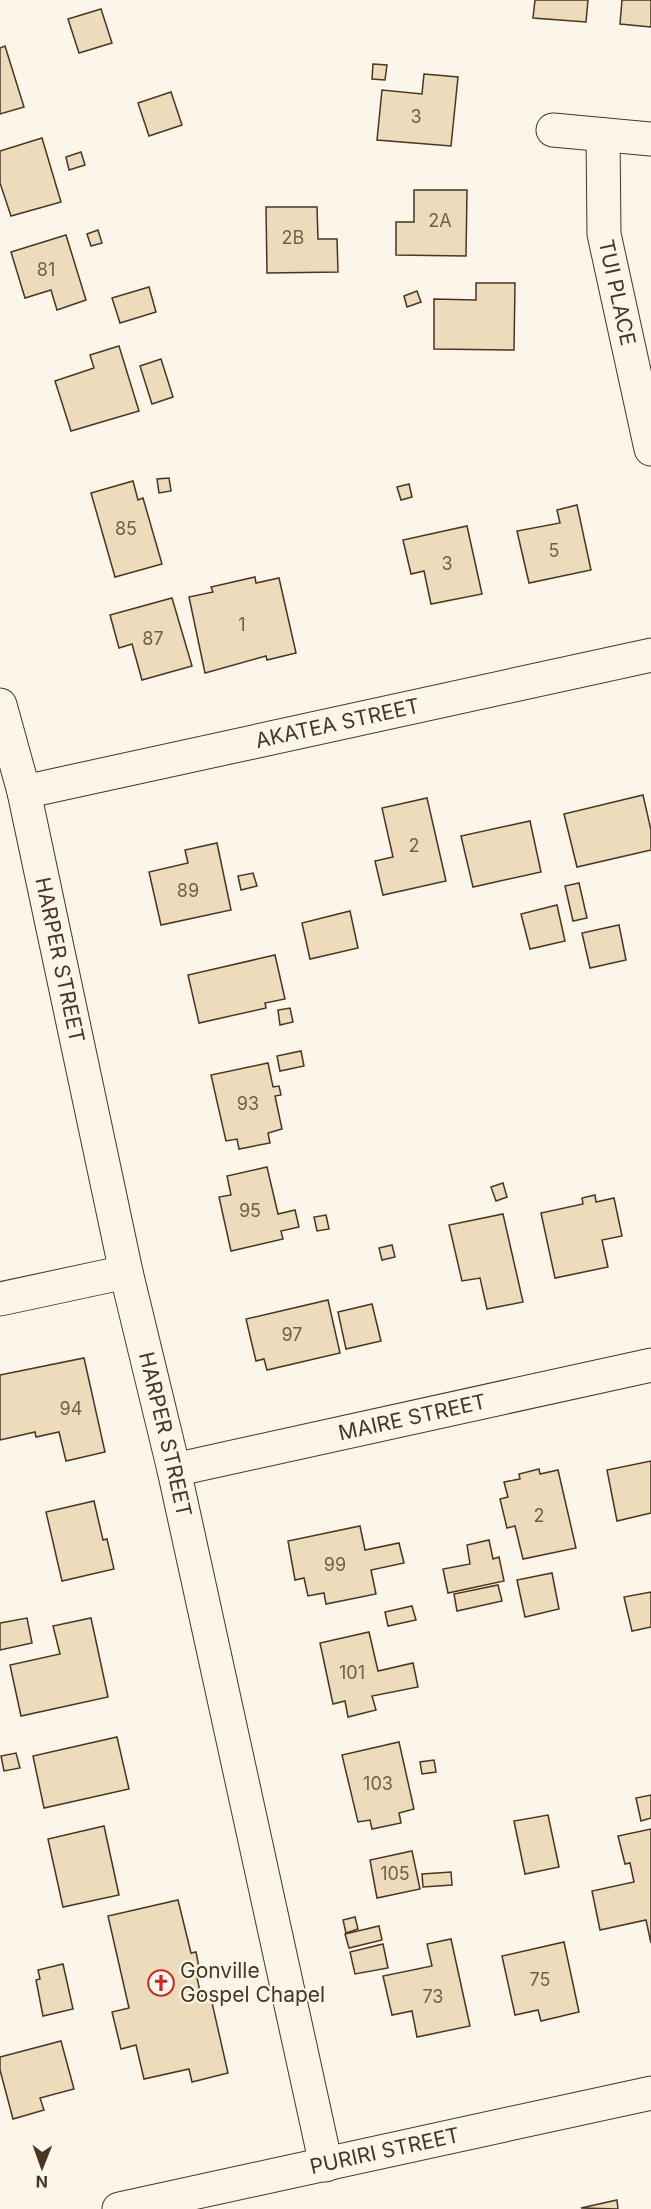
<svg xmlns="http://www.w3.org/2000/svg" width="651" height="2209" font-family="Inter,sans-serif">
  <rect width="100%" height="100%" fill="#fbf6e9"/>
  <g fill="#ecdcbc" stroke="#4a3520" stroke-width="1.5">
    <path d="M535,0H588L586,22L533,18Z"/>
    <path d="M622,0H651V27L620,24Z"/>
    <path d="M101,9L112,43L79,53L68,19Z"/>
    <path d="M5,46L24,107L0,114V48Z"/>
    <path d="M373,64L387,65L385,80L372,79Z"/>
    <path d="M424,74L458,77L451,146L377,140L382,90L422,94Z"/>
    <path d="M171,92L182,125L149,136L138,103Z"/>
    <path d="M42,138L61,202L11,216L0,183V151Z"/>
    <path d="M81,152L85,165L69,170L66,157Z"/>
    <path d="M414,190H467L466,256L396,255V222H414Z"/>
    <path d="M266,207H317L318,239H337L338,272L267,273Z"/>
    <path d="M98,230L102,243L91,246L87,234Z"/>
    <path d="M66,235L86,300L57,310L51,290L25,298L11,252Z"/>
    <path d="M476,283H515L514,350L434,349V299L476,300Z"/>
    <path d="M149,287L156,312L120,323L112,298Z"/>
    <path d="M417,291L421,302L407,307L404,296Z"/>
    <path d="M119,346L139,411L71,431L55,381L94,368L90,355Z"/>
    <path d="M161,359L173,397L152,404L140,366Z"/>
    <path d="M169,478L171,491L159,493L157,479Z"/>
    <path d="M133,481L138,500L143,498L162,564L115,577L91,493Z"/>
    <path d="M409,484L412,497L401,500L397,487Z"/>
    <path d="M577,505L591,570L529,583L517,531L560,523L557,510Z"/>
    <path d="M467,526L482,594L431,604L424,571L411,574L403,540Z"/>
    <path d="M255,577L256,583L279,578L296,653L267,660L266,656L205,673L189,597L213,592L211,587Z"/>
    <path d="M172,598L192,666L142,680L132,644L119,648L110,615Z"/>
    <path d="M643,795L651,830V850L577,867L564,814Z"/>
    <path d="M427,798L446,881L383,895L375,861L393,857L382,808Z"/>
    <path d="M530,821L541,872L473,887L461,836Z"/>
    <path d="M217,843L231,910L161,925L149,872L188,863L185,850Z"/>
    <path d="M253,873L257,886L241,890L238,876Z"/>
    <path d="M579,883L587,918L573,921L565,886Z"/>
    <path d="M557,905L565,941L530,949L521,914Z"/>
    <path d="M350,911L358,948L310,959L302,923Z"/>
    <path d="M619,925L626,960L590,968L582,933Z"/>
    <path d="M275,955L285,999L265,1003L266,1008L199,1023L188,975Z"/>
    <path d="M290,1008L293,1022L280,1025L278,1010Z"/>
    <path d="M301,1051L304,1066L280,1071L277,1056Z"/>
    <path d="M268,1063L273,1087L279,1086L281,1095L275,1096L282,1129L268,1133L270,1143L239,1149L237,1139L226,1141L211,1075Z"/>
    <path d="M267,1167L278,1214L295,1210L299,1227L281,1231L283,1239L231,1251L219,1197L231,1195L227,1176Z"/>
    <path d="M503,1183L507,1197L496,1201L491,1187Z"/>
    <path d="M595,1195L596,1202L614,1198L622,1236L602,1240L608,1267L555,1278L541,1213L583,1204L582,1198Z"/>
    <path d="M503,1214L523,1302L487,1309L480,1278L462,1281L449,1225Z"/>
    <path d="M326,1215L329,1229L317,1231L314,1217Z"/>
    <path d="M392,1245L395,1257L382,1260L379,1248Z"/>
    <path d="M328,1300L340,1353L267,1370L264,1359L256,1361L246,1319Z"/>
    <path d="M372,1304L381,1341L346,1349L338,1312Z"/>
    <path d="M84,1358L105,1452L66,1461L59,1432L36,1437L35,1432L0,1440V1375Z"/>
    <path d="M651,1461V1513L617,1521L607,1470Z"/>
    <path d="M539,1469L540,1474L558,1470L576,1548L523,1559L515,1526L507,1528L500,1499L508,1497L504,1482L520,1479L519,1474Z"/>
    <path d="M94,1501L103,1540L107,1539L114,1569L62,1581L46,1512Z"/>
    <path d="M360,1526L365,1550L399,1543L404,1563L371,1570L376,1594L326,1604L324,1593L308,1596L304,1578L295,1580L288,1541Z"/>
    <path d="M489,1540L493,1559L499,1557L504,1581L448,1593L443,1569L470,1564L467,1545Z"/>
    <path d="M552,1573L559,1609L525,1617L517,1580Z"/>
    <path d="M498,1585L502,1601L457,1611L454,1594Z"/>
    <path d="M651,1592V1627L632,1631L624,1597Z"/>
    <path d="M412,1606L416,1620L388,1626L385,1612Z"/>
    <path d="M27,1618L32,1643L0,1650V1623Z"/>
    <path d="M91,1618L108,1697L21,1716L10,1665L60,1654L53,1626Z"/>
    <path d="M369,1632L378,1671L413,1663L418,1687L372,1696L376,1710L348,1717L345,1701L333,1704L320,1643Z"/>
    <path d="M117,1737L129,1789L44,1808L33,1756Z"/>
    <path d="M399,1742L414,1809L399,1813L401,1823L372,1829L370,1820L358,1822L342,1755Z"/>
    <path d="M16,1753L20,1768L4,1771L1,1756Z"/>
    <path d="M434,1760L436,1772L422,1774L420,1762Z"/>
    <path d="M651,1795V1818L641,1821L636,1798Z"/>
    <path d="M548,1815L559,1867L525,1874L514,1821Z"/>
    <path d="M104,1826L119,1895L63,1907L48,1839Z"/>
    <path d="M651,1829V1943L646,1920L600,1930L592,1891L634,1882L630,1863L625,1864L618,1836Z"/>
    <path d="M412,1851L420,1889L377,1898L370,1860Z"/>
    <path d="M451,1872L452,1885L423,1887L422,1874Z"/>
    <path d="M178,1900L191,1953L196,1952L200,1972L196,1973L201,1996L210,1994L228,2073L192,2082L189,2069L144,2079L136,2045L121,2049L112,2012L129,2008L108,1916Z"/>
    <path d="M355,1917L358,1929L346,1933L343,1920Z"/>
    <path d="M379,1926L382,1940L349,1948L345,1934Z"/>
    <path d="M451,1939L470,2026L417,2037L412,2011L392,2015L383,1976L432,1966L427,1944Z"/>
    <path d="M564,1942L579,2012L541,2021L538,2010L515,2015L502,1956Z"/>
    <path d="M383,1944L388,1968L355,1974L350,1952Z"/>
    <path d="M63,1964L73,2009L43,2016L36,1980L40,1979L38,1970Z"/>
    <path d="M61,2041L74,2089L40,2098L44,2110L13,2119L0,2070V2057Z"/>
    <path d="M617,2200L618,2209L581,2208Z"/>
  </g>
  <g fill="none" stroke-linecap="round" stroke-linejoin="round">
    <g stroke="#4a3520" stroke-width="35">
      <g id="minor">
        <path d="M553,130L651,139"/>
        <path id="s1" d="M603,135L604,234L651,449"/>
        <path id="s2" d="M0,705L24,792L126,1272L174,1470L326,2165"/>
        <path id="s3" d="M24,792L651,655"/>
        <path d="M0,1299L126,1272"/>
        <path id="s4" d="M174,1470L651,1365"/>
      </g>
    </g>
    <g stroke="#4a3520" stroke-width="35">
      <g id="major">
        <path id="s5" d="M119,2209L651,2093"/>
      </g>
    </g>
    <use href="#minor" stroke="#fbf6e9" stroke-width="33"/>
    <use href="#major" stroke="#fbf6e9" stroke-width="33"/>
  </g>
  <defs>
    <g id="church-ring" transform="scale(1.35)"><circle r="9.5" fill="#fbf6e9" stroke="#c62828" stroke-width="1.5"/><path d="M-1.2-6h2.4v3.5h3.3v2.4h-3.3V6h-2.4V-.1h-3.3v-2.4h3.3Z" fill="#c62828"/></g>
  </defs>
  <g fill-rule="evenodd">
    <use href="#church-ring" x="161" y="1983"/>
  </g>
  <g text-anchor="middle" stroke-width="4.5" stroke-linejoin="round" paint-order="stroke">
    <g font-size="18" fill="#725f47">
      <text x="416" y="123">3</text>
      <text x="440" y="227">2A</text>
      <text x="293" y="244">2B</text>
      <text x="46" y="276">81</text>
      <text x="126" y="535">85</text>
      <text x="554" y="557">5</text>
      <text x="447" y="570">3</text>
      <text x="242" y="631">1</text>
      <text x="153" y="645">87</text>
      <text x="414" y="852">2</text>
      <text x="188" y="897">89</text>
      <text x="248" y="1110">93</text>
      <text x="250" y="1217">95</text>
      <text x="292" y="1341">97</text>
      <text x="71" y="1415">94</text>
      <text x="539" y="1522">2</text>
      <text x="335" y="1571">99</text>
      <text x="352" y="1679">101</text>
      <text x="378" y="1790">103</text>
      <text x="395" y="1880">105</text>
      <text x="540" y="1986">75</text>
      <text x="433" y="2003">73</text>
    </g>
    <g font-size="21" fill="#4a3520" stroke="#fbf6e9">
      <text dy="7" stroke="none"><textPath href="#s1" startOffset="159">TUI PLACE</textPath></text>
      <text dy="7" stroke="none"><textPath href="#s3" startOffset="321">AKATEA STREET</textPath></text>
      <text dy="7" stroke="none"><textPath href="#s2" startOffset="262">HARPER STREET</textPath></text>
      <text dy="7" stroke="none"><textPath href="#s4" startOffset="244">MAIRE STREET</textPath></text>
      <text dy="7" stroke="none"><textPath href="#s2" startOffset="748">HARPER STREET</textPath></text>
      <text dy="7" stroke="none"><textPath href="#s5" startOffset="272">PURIRI STREET</textPath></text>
    </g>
    <g font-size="21" fill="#4a3520" stroke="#fbf6e9" text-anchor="start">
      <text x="180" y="1978">Gonville<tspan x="180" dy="24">Gospel Chapel</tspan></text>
    </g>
  </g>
  <g transform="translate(42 2167) rotate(181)" stroke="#fbf6e9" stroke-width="4.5" paint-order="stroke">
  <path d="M0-4.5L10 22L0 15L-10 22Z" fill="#4a3520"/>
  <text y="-9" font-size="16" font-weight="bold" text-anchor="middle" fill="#4a3520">N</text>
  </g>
</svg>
